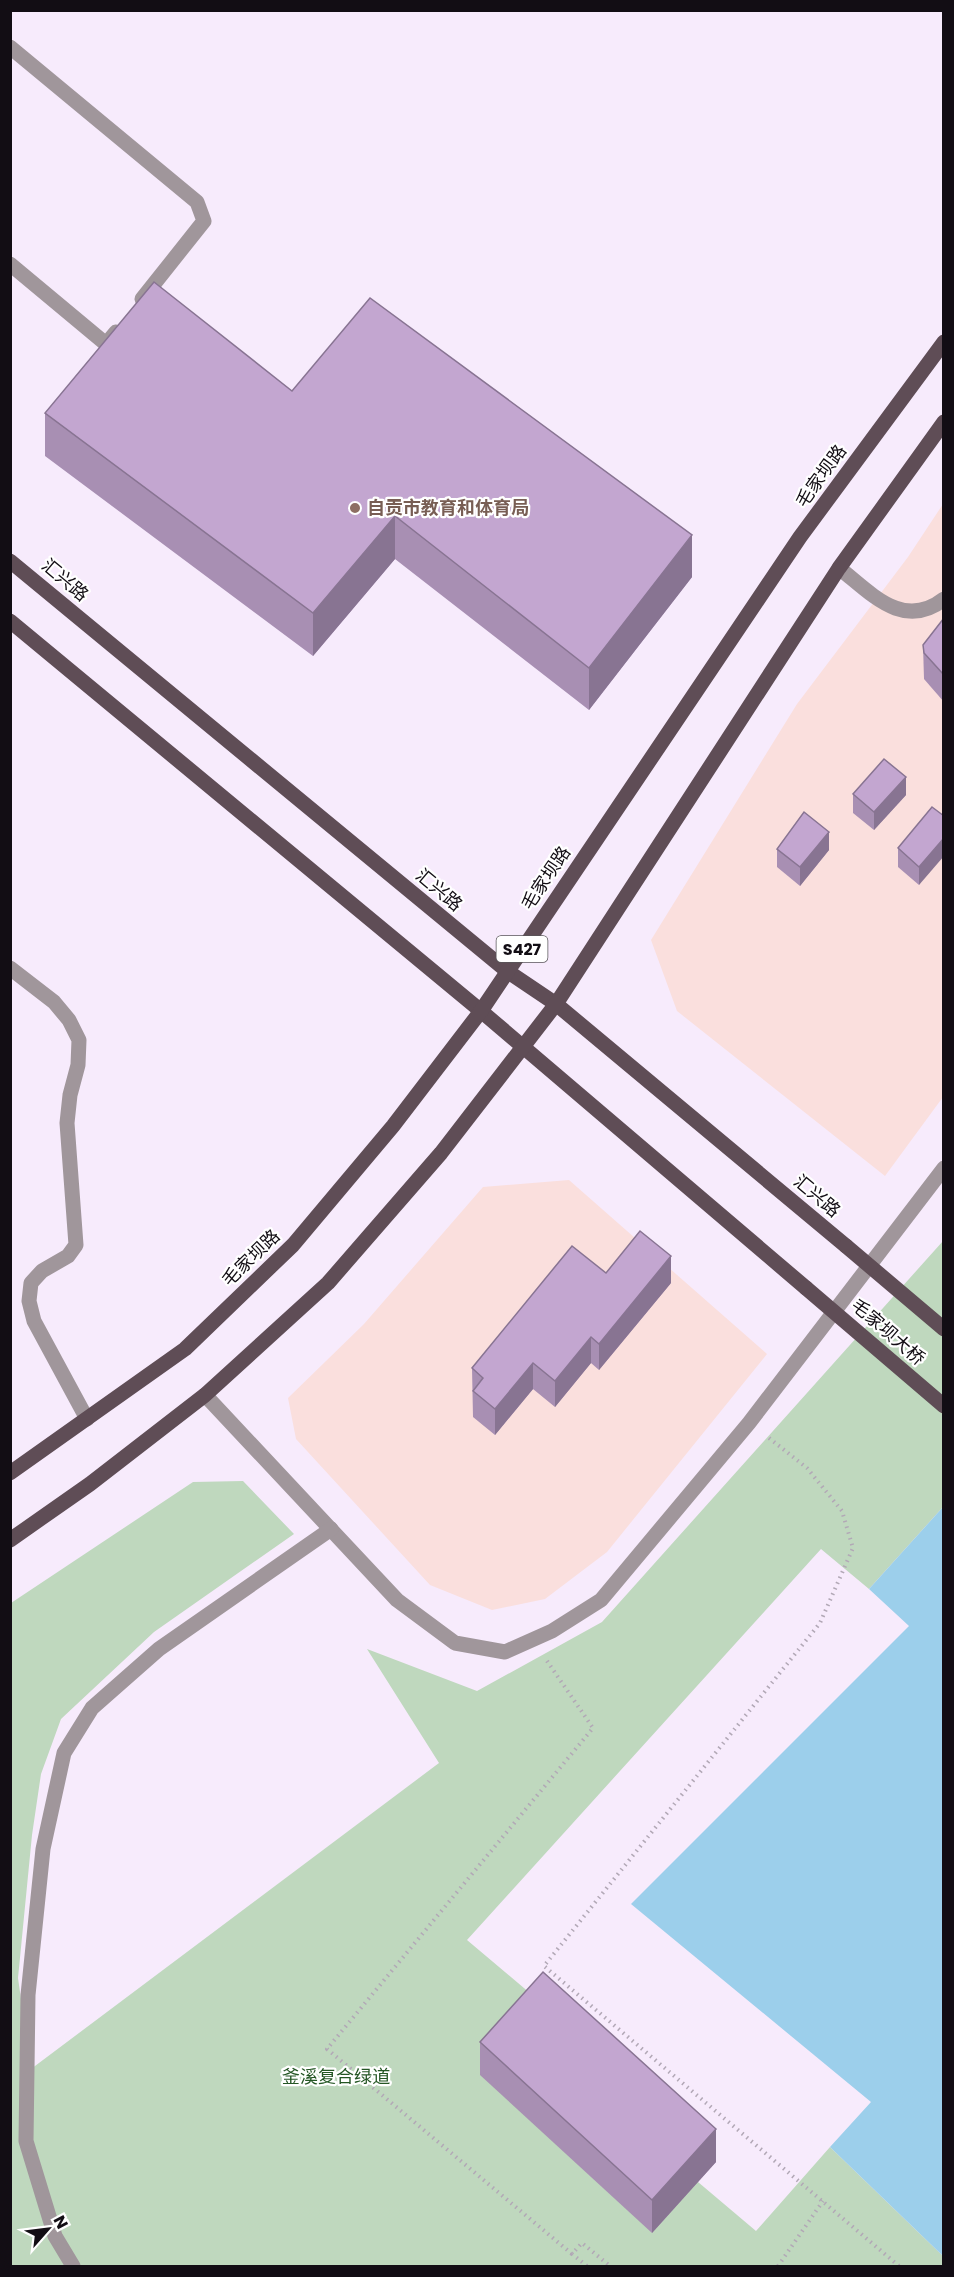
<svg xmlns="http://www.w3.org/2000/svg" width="954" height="2277" font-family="Poppins,'Noto Sans SC',sans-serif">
  <rect width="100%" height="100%" fill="#f7ebfc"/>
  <g fill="#fadfdd">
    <path d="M943,504V1097L885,1176L677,1011L651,940L797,704L908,557Z"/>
    <path d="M569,1180L767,1354L607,1552L545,1599L492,1610L430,1585L296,1439L288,1398L364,1324L483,1187Z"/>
  </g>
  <path fill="#bfd8be" d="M943,1241V1507L869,1589L821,1549L467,1940L544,2005L698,2182L756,2231L830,2147L943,2256V2266H11V1603L193,1482L243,1481L294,1534L154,1632L61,1719L41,1774L32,1835L18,1978L31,2069L439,1763L367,1649L477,1691L602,1622Z"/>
  <path fill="#9ccfeb" d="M943,1507V2256L830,2147L871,2102L631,1904L909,1626L869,1589Z"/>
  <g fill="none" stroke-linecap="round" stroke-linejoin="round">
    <g stroke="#b2a8b6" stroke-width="4" stroke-dasharray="1.5 4.5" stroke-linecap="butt">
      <path d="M769,1438L807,1468L842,1511L853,1548L820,1623L544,1966L899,2266"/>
      <path d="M547,1661L593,1728L327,2049L572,2254"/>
      <path d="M587,2266L572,2254L582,2243L610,2266"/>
      <path d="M778,2266L823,2201"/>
    </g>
    <g stroke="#a0969b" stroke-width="15">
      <path d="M10,47L197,202L204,221L142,299"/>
      <path d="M10,264L106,344L116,332"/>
      <path d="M839,568C871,593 903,631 944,599"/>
      <path d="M10,968L54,1002L69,1020L79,1040L78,1065L70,1095L67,1123L76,1245L68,1256L42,1271L31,1283L29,1301L34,1321L87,1419"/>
      <path d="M205,1395L397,1600L455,1643L505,1652L552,1631L601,1600L749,1423L944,1168"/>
      <path d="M73,2266L55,2236L26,2141L28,1995L43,1849L64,1753L92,1708L159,1649L331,1529"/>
    </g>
    <g stroke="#5f4d56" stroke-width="15">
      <path d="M10,561L507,971L556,1004L846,1246"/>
      <path d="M10,621L481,1011L806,1288"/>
      <path d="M10,1473L185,1349L293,1245L393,1126L481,1011L800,537L944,342"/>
      <path d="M10,1540L90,1484L205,1395L328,1283L441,1153L556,1004L839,568L944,422"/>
    </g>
    <g stroke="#5f4d56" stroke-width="15">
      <path d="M846,1246L944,1329"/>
      <path d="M806,1288L944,1406"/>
    </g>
  </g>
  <g fill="#a88fb3">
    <path d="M292,391L692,577L589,710L395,559L313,656L45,456V413Z"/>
    <path d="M944,618V702L924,679L923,645Z"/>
    <path d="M853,794L906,795L874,830L853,813Z"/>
    <path d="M944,816L919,885L898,867V848Z"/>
    <path d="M777,849L829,850L800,886L777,867Z"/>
    <path d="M671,1283L599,1370L591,1363L555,1407L533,1389L495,1435L473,1417L472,1368Z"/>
    <path d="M480,2042L716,2162L652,2233L480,2075Z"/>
  </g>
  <g fill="#887492">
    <path d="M395,516V559L313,656V613Z"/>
    <path d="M692,535V577L589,710V668Z"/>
    <path d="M906,777V795L874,830V812Z"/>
    <path d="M829,832V850L800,886V867Z"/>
    <path d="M944,838V856L919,885V867Z"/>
    <path d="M671,1256V1283L599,1370V1344Z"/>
    <path d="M591,1337V1363L555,1407V1381Z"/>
    <path d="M533,1363V1389L495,1435V1409Z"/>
    <path d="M716,2129V2162L652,2233V2200Z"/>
  </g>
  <g fill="#c3a6d0" stroke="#887492" stroke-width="1.5">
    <path d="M154,282L292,391L370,298L692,535L589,668L395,516L313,613L45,413Z"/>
    <path d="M944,618V675L924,653L923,645Z"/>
    <path d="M884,759L906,777L874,812L853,794Z"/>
    <path d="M932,807L944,816V838L919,867L898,848Z"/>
    <path d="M804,812L829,832L800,867L777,849Z"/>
    <path d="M640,1231L671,1256L599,1344L591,1337L555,1381L533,1363L495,1409L473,1391L483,1378L472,1368L572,1246L606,1273Z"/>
    <path d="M543,1972L716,2129L652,2200L480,2042Z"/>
  </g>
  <circle fill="#8d6e63" stroke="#fff" stroke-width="2" cx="355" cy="508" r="6"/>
  <g text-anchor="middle" stroke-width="4.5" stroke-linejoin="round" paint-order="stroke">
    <rect fill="#fff" stroke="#59565a" stroke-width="1.5" x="496.5" y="936" width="51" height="26" rx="4.5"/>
    <g font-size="16" font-weight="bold" fill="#120d14">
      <text x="522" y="955">S427</text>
    </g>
    <g font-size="18" fill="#120d14" stroke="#fff">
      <text transform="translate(821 476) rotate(-54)" y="6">毛家坝路</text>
      <text transform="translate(65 580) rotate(40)" y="6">汇兴路</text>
      <text transform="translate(546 878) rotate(-56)" y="6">毛家坝路</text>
      <text transform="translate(439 890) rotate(40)" y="6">汇兴路</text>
      <text transform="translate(817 1196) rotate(40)" y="6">汇兴路</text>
      <text transform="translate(251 1258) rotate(-44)" y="6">毛家坝路</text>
      <text transform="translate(888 1332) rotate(41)" y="6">毛家坝大桥</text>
    </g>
    <g font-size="18" font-weight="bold" fill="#785e54" stroke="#fff" text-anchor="start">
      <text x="367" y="514">自贡市教育和体育局</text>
    </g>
    <g font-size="18" fill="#245624" stroke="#fff">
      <text x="336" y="2083">釜溪复合绿道</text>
    </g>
  </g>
  <rect width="954" height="2277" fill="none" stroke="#120d14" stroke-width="24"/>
  <g transform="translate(48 2229) rotate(62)" stroke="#ffffff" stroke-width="4.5" paint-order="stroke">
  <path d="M0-4.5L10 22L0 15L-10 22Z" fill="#120d14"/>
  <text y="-9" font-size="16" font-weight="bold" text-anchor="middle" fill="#120d14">N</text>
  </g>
</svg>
